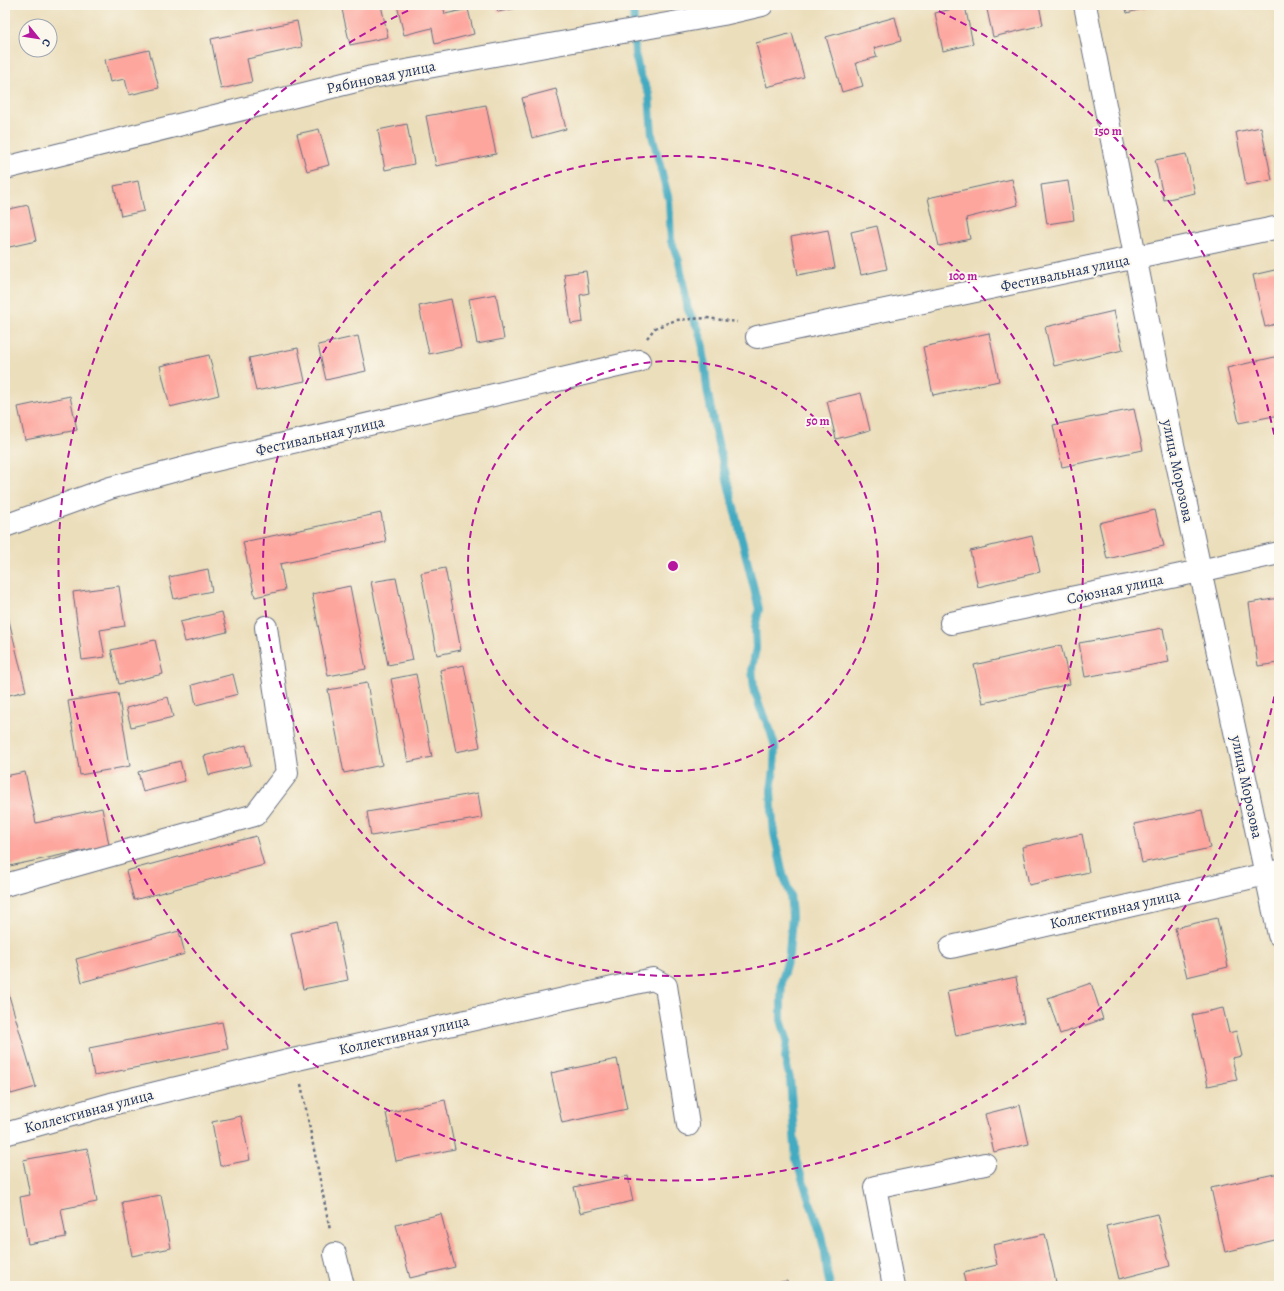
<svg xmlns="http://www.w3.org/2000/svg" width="1284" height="1291" font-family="Alegreya,serif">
  <rect width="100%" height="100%" fill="#fbf7ec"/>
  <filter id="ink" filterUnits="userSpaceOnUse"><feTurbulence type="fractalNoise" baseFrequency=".025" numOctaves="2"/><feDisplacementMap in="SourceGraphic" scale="8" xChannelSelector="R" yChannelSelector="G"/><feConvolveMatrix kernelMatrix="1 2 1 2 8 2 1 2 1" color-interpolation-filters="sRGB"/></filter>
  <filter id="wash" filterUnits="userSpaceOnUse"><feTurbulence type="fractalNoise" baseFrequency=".012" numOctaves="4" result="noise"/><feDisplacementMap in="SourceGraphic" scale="16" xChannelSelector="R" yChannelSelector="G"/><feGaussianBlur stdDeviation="0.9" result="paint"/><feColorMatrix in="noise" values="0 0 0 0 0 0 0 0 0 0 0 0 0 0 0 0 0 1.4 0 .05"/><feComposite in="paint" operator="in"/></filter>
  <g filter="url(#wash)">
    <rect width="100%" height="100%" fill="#ebdebb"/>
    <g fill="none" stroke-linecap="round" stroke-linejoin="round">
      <path stroke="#42aac1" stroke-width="8" d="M633,5L635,54L640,74L649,94L652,135L669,200L671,241L679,261L688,310L698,328L703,347L707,389L715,431L759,609L755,628L756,648L752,668L754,689L760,708L769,727L775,746L774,770L771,790L772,811L774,833L783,874L790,894L792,916L789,955L782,980L781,1001V1020L787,1039L785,1059L790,1079L796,1160L820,1232L825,1252L827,1272L830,1286"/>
    </g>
    <g id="blocks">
      <g fill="#fda69e">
        <path d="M341,5H381L388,37L350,45Z"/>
        <path d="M397,5H443L445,14L468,9L474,34L435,44L432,28L404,35Z"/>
        <path d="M496,5H527V6L498,12Z"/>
        <path d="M986,5H1039L1043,25L993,37Z"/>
        <path d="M1125,5H1154V6L1127,13Z"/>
        <path d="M965,6L973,44L943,51L935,13Z"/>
        <path d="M895,17L901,41L874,48L877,57L856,63L863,86L842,92L826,37Z"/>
        <path d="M297,21L302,47L247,59L252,82L221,89L211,39Z"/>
        <path d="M792,33L804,77L767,87L756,43Z"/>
        <path d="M149,50L159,88L129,95L125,79L110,82L105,60Z"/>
        <path d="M556,89L566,129L532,138L522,98Z"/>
        <path d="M486,105L496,154L436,166L426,116Z"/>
        <path d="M407,124L414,164L385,170L378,130Z"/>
        <path d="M1261,127L1272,180L1246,185L1236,132Z"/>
        <path d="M319,129L329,165L307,171L297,134Z"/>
        <path d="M1186,154L1195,193L1164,200L1155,160Z"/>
        <path d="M1012,179L1018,205L966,218L970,239L939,246L928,198Z"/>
        <path d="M138,181L144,211L121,216L114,186Z"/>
        <path d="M1068,181L1074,220L1047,224L1041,185Z"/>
        <path d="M28,205L36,241L5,248V210Z"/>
        <path d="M877,226L887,269L861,275L851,232Z"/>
        <path d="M828,230L835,268L798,275L791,237Z"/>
        <path d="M1279,269V323L1265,327L1253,275Z"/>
        <path d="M586,271L589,293L580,295L583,322L571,324L564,274Z"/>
        <path d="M496,294L504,339L477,344L469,299Z"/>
        <path d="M451,299L461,347L429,354L419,306Z"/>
        <path d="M1114,311L1123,350L1054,366L1045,327Z"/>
        <path d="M989,333L999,381L933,395L923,347Z"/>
        <path d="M358,336L366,371L326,380L318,345Z"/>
        <path d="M298,348L305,381L256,391L249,358Z"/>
        <path d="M209,355L219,395L170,407L160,366Z"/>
        <path d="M1279,356V415L1239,423L1227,368Z"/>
        <path d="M861,393L870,430L836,439L827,401Z"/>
        <path d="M70,396L77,430L25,440L18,407Z"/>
        <path d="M1134,409L1143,450L1062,467L1053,425Z"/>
        <path d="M1155,510L1164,546L1107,559L1099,523Z"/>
        <path d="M381,513L386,542L280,564L285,590L255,597L243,542Z"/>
        <path d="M1032,536L1040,572L978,587L970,551Z"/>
        <path d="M445,568L461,650L437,655L421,573Z"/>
        <path d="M208,569L212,591L174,599L169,577Z"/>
        <path d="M396,578L413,660L388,665L371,582Z"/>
        <path d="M119,586L125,626L100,630L105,657L82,660L73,592Z"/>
        <path d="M350,586L366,669L328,676L312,594Z"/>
        <path d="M1279,598V663L1258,666L1249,603Z"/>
        <path d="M5,604L26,691L5,696Z"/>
        <path d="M222,612L227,632L185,642L180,622Z"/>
        <path d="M1163,628L1169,662L1085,677L1079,643Z"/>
        <path d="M155,640L163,674L119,684L111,650Z"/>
        <path d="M1061,645L1070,684L983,703L974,665Z"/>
        <path d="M464,665L480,747L456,752L440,670Z"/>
        <path d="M233,674L238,694L196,705L192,685Z"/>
        <path d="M416,674L432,757L408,762L391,679Z"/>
        <path d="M367,683L382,765L344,773L328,690Z"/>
        <path d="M118,693L130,766L80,775L68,701Z"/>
        <path d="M168,697L173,717L131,727L126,708Z"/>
        <path d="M246,745L251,765L209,775L204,756Z"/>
        <path d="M180,761L185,781L143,792L138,772Z"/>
        <path d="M25,772L36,823L102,808L109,845L5,867V776Z"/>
        <path d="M478,793L482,818L371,836L367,812Z"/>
        <path d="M1202,810L1210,848L1142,863L1134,824Z"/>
        <path d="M1082,834L1089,872L1029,885L1022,847Z"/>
        <path d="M256,836L264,865L134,900L126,871Z"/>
        <path d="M1217,918L1228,967L1187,977L1175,928Z"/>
        <path d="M336,923L348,980L303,989L291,933Z"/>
        <path d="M179,931L185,954L82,982L76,959Z"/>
        <path d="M1016,977L1024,1022L956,1036L947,991Z"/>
        <path d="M5,982L36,1087L11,1094L5,1072Z"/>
        <path d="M1091,983L1103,1019L1060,1034L1048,998Z"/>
        <path d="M1223,1008L1229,1033L1236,1031L1242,1056L1232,1058L1237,1080L1208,1086L1192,1015Z"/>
        <path d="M222,1022L228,1049L94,1076L89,1048Z"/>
        <path d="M617,1059L627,1109L562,1123L551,1073Z"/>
        <path d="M445,1100L455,1149L396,1161L386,1113Z"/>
        <path d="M1020,1105L1029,1144L994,1152L985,1114Z"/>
        <path d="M241,1116L250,1160L220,1166L212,1122Z"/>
        <path d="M87,1148L97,1202L61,1209L66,1237L28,1244L20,1197L30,1195L23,1160Z"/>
        <path d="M1279,1173V1239L1225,1252L1211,1188Z"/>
        <path d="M628,1176L633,1201L580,1213L574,1187Z"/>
        <path d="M161,1195L171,1248L132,1256L122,1202Z"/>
        <path d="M441,1214L455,1267L410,1278L396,1225Z"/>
        <path d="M1157,1214L1170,1266L1119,1279L1106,1226Z"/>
        <path d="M1045,1234L1056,1282L1037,1286H966L963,1273L997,1265L993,1245Z"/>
        <path d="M787,1281L788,1286H763V1285Z"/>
      </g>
    </g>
  </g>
  <g filter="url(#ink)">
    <use href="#blocks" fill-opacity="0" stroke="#646c7f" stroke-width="1"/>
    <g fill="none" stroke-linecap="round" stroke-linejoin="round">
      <g stroke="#646c7f" stroke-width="24">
        <g id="minor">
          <path d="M1085,5L1169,426L1279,935"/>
          <path d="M5,168L372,77L723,14L762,5"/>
          <path d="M757,337L1279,227"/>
          <path d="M5,526L110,488L207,462L639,361"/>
          <path d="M951,623L1200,571L1279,553"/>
          <path d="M5,885L255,815L287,773L266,627"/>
          <path d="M951,947L1279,871"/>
          <path d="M5,1134L111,1104L284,1062L653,979L666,986L688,1125"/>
          <path d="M335,1254L343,1286"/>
          <path d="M894,1286L875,1187L985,1164"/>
        </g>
      </g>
      <g stroke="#646c7f" stroke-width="2.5" stroke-dasharray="3 3" stroke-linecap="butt">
        <path d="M647,338L655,328L676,320L707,318L737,322"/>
        <path d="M301,1084L330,1230"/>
      </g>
      <use href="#minor" stroke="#fff" stroke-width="22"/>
    </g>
  </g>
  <g fill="none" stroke="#b5179e" stroke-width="2" stroke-dasharray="7 5">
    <circle cx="673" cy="566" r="205"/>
    <circle cx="673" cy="566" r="410"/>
    <path d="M1279 673A615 615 0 1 1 418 6M928 6A615 615 0 0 1 1279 459"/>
  </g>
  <g text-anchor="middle" stroke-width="4" stroke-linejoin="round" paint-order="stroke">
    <g font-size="15" fill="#1b2f5e" stroke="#fbf7ec">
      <text transform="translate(381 77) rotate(-12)" y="5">Рябиновая улица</text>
      <text transform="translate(1065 273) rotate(-12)" y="5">Фестивальная улица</text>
      <text transform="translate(320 436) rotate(-13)" y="5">Фестивальная улица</text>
      <text transform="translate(1178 471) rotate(78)" y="5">улица Морозова</text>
      <text transform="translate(1115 589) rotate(-12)" y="5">Союзная улица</text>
      <text transform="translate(1247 787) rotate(78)" y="5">улица Морозова</text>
      <text transform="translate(1115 909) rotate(-13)" y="5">Коллективная улица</text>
      <text transform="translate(404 1035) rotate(-13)" y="5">Коллективная улица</text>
      <text transform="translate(89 1111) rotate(-15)" y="5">Коллективная улица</text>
    </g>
  </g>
  <circle cx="673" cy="566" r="6" fill="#b5179e" stroke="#fbf7ec" stroke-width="2"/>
  <g font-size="12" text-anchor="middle" font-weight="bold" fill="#b5179e" stroke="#fbf7ec" stroke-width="4" stroke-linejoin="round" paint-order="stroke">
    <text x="1108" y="135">150 m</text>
    <text x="963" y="280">100 m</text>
    <text x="818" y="425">50 m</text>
  </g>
  <rect width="1284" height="1291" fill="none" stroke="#fbf7ec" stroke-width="20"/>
  <g transform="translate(38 38) rotate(120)"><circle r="19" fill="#fbf7ec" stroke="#a1a7b3"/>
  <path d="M0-3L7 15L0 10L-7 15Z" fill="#b5179e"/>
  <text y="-6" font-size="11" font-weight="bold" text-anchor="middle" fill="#1b2f5e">С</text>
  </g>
</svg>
